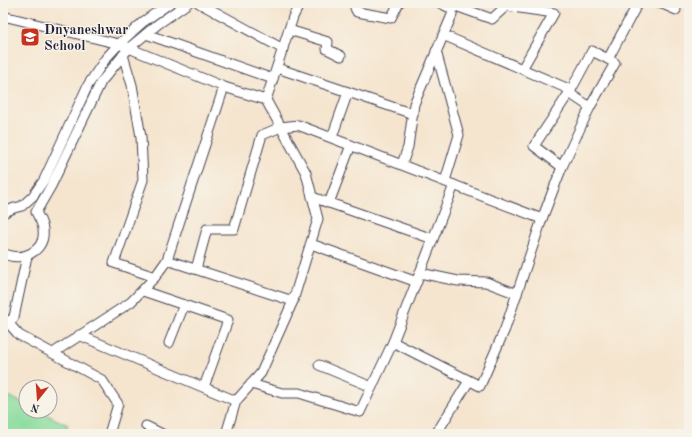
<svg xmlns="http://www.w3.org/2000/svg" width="692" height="437" font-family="'Old Standard TT',serif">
  <rect width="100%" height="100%" fill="#f7f3e8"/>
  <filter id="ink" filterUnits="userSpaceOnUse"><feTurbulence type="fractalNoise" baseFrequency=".025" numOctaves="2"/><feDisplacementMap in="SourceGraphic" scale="8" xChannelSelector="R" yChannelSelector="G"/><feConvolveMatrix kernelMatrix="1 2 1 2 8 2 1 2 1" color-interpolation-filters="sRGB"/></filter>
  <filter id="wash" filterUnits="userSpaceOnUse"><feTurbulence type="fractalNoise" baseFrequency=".012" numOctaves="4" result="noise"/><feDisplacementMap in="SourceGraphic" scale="16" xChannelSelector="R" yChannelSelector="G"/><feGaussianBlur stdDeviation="0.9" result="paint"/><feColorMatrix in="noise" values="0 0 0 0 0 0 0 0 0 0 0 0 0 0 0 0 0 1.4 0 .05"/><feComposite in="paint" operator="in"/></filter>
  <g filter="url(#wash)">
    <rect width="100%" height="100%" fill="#f5e5cf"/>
    <path fill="#8adc9d" stroke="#567f6c" d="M3,393L26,405V411H39L68,425L63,434H3Z"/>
  </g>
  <g filter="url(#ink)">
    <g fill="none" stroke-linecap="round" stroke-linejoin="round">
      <g stroke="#423f51" stroke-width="11">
        <g id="minor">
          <path d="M199,3L283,49"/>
          <path d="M357,3L355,8L357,12L391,18L399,3"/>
          <path d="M440,3L452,9"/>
          <path d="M660,3L676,10"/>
          <path d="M453,5L492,19L506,6L505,3"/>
          <path d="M506,6L554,13L522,69"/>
          <path d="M3,16L119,44L224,87L266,100"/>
          <path d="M289,30L328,42L327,49L341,56"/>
          <path d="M146,34L273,79"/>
          <path d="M443,35L571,90"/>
          <path d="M436,51L459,135L445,181"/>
          <path d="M123,55L132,85L141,137L143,180L114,263L155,277"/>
          <path d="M277,68L348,92L332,137"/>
          <path d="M348,92L413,114"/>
          <path d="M569,93L590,107L615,63L608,59"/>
          <path d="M402,164L408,147L414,104L452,15L453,3"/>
          <path d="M562,167L534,146L571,90L592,51L608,59L638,3"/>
          <path d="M312,197L433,239"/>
          <path d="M329,203L351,145"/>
          <path d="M3,213L14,208L22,206L33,196L44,180L88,85L106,58L119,44L143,22L170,3"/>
          <path d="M311,244L417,282"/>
          <path d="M3,253C20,263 46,252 43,230C43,224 39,218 36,212L51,186L101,82L129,48L158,24L188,3"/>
          <path d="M167,260L293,301"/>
          <path d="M196,269L207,229H234L262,135L281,127L298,125L542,219"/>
          <path d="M420,273L458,281L486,282L517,294"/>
          <path d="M143,291L228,320L204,387"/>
          <path d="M3,317L19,335L102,380L118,404L109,434"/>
          <path d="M9,323L14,317L27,256"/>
          <path d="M79,335L236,401"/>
          <path d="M393,342L480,386L505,329L542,219L562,167L590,107"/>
          <path d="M169,343L184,305"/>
          <path d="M53,353L131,302L155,277L167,260L224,87"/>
          <path d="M319,365L372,387"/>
          <path d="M251,384L282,393H299L360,412L393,342L454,185"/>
          <path d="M146,426L162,434"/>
          <path d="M226,434L236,401L261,373L293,301L318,219L306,173L266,100L293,17L300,3"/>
          <path d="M436,434L469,381"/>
        </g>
      </g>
      <use href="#minor" stroke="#fff" stroke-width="9"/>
    </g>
  </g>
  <defs>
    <g id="school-square" transform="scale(1)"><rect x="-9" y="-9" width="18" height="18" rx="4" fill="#c8321e" stroke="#f7f3e8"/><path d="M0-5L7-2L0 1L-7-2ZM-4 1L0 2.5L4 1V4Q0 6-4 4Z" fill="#fff"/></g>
  </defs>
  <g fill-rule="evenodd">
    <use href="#school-square" x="30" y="37"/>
  </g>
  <g text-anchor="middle" stroke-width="3" stroke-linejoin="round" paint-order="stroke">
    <g font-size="14" font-weight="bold" fill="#22223b" stroke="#f7f3e8" text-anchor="start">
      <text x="44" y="34">Dnyaneshwar<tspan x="44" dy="16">School</tspan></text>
    </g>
  </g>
  <rect width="692" height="437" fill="none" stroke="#f7f3e8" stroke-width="16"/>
  <g transform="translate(38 399) rotate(197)"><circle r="19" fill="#f7f3e8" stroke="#a29fa3"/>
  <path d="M0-3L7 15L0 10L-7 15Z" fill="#c8321e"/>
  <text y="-6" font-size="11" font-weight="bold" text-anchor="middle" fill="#22223b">N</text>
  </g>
</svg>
